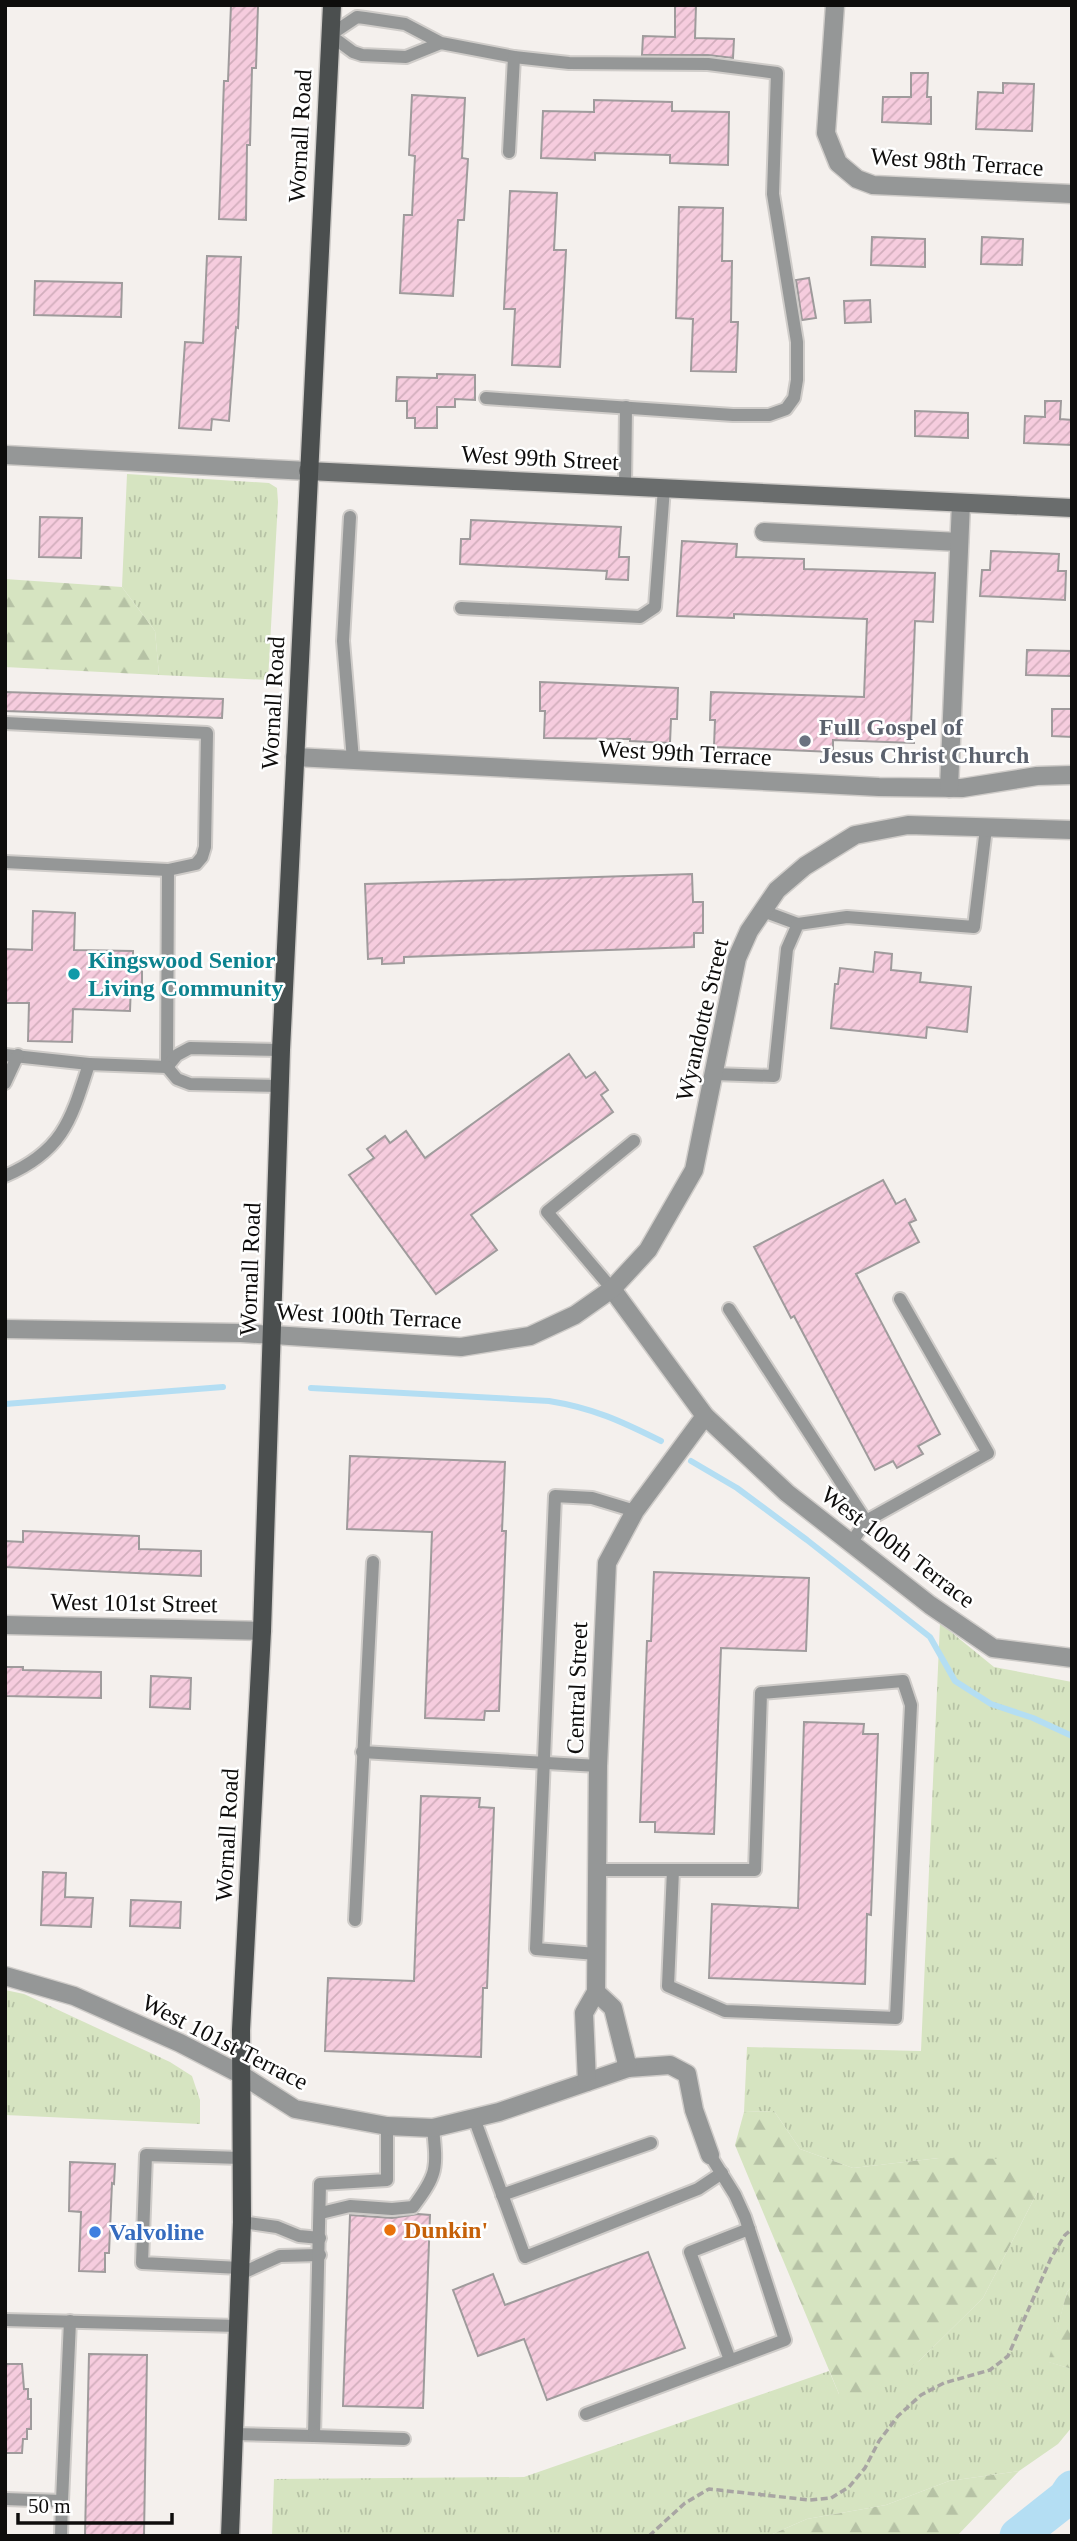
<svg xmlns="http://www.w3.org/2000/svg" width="1077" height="2541" font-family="Georgia,serif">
  <defs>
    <pattern id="grass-tufts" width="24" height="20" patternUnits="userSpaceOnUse" patternTransform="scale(1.75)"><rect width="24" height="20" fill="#d6e4c1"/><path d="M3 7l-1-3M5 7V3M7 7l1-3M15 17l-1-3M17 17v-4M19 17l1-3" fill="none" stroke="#b6c2a5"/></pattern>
    <pattern id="forest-firs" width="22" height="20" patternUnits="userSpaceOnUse" patternTransform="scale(1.75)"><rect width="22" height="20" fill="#d6e4c1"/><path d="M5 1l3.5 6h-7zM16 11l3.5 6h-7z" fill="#b6c2a5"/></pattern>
    <pattern id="building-hatch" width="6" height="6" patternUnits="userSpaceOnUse" patternTransform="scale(1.75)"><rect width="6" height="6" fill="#f6ccde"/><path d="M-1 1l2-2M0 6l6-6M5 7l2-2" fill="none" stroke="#d2aebd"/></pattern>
  </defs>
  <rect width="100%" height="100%" fill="#f4f0ed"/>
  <g fill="url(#grass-tufts)">
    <path d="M127,474L269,483L277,488L278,502L268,680L159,675L155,631L122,587Z"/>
    <path d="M940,1623L994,1667L1072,1682V2286L1067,2292L1049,2362L1072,2369V2427L1058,2444L1019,2471L949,2481L886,2505L807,2519L768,2536H272L274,2479L524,2477L829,2371L839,2394L919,2361L983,2298L1038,2191L939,2158L853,2168L800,2149L774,2111L744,2112L747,2047L921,2051Z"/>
    <path d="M5,1990L24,1994L170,2062L192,2076L200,2100V2124L5,2115Z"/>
  </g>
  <g fill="url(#forest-firs)">
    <path d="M5,579L122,587L155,631L159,675L5,667Z"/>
    <path d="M774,2111L800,2149L853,2168L939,2158L1018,2159L1038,2191L983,2298L919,2361L869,2394H839L735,2145L744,2112Z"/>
    <path d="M1072,2286V2369L1048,2362L1067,2292Z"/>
    <path d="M1019,2471L957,2536H768L807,2519L886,2505L949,2481Z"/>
  </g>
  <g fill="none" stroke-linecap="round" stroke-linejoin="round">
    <g stroke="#b4def3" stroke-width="6">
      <path d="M311,1388L549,1401C593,1408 621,1421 661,1441"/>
      <path d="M5,1404L223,1387"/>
      <path d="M691,1461L737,1488L807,1540L930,1637L955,1681L991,1704L1033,1718L1072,1736"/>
    </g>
    <path stroke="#b4def3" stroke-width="37" d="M1018,2536L1066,2498L1072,2489"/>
  </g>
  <g fill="url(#building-hatch)" stroke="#9f9b9c" stroke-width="2">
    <path d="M231,5L258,6L256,68H252L250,145H247L246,220L219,219L224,81H228Z"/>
    <path d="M675,5H696L695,38L734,39L733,58L708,55H642L643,36L675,37Z"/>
    <path d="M911,73H928L927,97H931V124L882,122L883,97H911Z"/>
    <path d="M1003,83L1034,84L1032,131L976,129L978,92L1003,93Z"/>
    <path d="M412,95L465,98L462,158L468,159L464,220H458L453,296L400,293L404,215H412L415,156L409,155Z"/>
    <path d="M594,100L672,102V111L729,112L728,165L670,163V155L595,153V160L541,158L543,111L594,112Z"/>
    <path d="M510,191L557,193L554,250H566L560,367L512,365L515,309H504Z"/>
    <path d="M679,207L723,208L722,261H732L731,322H738L736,372L691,371L693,319L676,318Z"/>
    <path d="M872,237L925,239V267L871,265Z"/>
    <path d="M982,237L1023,239L1022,265L981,264Z"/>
    <path d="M207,256L241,257L238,328L236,327L229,421L212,419L211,430L179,428L185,342L203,343Z"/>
    <path d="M809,278L816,318L802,320L796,280Z"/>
    <path d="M35,281L122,283L121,317L34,315Z"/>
    <path d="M870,300L871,322L845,323L844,301Z"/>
    <path d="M437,374L475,375V400L455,399V407H437V428H415V418H407V401H396L397,377L437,378Z"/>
    <path d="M1045,401H1061L1060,419L1072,420V445L1024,443L1025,416L1045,417Z"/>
    <path d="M915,411L968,413V438L915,436Z"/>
    <path d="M40,517L82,518L81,558L39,557Z"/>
    <path d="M471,520L621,527L619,557H629L628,580L606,579L607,571L460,564L461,539H470Z"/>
    <path d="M682,541L737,544L736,557L804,559V569L935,573L933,622L915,621L911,726H914V743L833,740V752L714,747L715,720H710L711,692L864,697L867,619L734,614V618L677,616Z"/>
    <path d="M991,551L1059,554L1058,571H1066L1065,600L980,596L982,570H990Z"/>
    <path d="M1027,650L1072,651L1071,676L1026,675Z"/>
    <path d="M540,682L678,688L677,719H671L670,743L630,741V739L544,738L545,711H540Z"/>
    <path d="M5,692L223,699L222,718L5,711Z"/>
    <path d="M1052,709H1072V737L1052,736Z"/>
    <path d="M692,874L693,902H703V933H694V947L404,957V963L382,964V958L368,959L365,884Z"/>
    <path d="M33,911L75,913L74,950L133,951V964H142V984H131L130,1011L73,1009L72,1042L28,1041L29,1003H5V949L32,950Z"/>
    <path d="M875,952L892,954L891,970L921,973L920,982L971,987L967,1032L927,1027L926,1038L831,1028L835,984H838L840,968L873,972Z"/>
    <path d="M569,1054L586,1078L595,1072L608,1090L601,1095L613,1112L471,1215L497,1250L436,1294L349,1175L374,1158L367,1149L385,1136L390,1143L406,1131L425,1158Z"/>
    <path d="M883,1180L896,1204L905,1199L916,1220L909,1223L919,1242L856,1274L940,1434L918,1446L923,1454L897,1468L893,1461L875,1470L794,1316L791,1318L754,1247Z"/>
    <path d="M350,1456L505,1462L502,1531H506L499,1711H485L484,1720L425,1718L432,1532L347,1529Z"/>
    <path d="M23,1531L139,1536V1549L201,1551V1576L5,1567V1541L23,1542Z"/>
    <path d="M654,1572L809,1578L806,1651L721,1648L714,1834L655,1832V1822H640L647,1641H651Z"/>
    <path d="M5,1667H23V1670L101,1672V1698L5,1696Z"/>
    <path d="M151,1676L191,1678L190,1709L150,1707Z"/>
    <path d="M804,1722L864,1724L863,1734H878L871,1915L867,1914L865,1984L709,1978L712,1904L798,1908Z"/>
    <path d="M421,1796L480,1798L479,1807L494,1808L487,1988H483L481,2057L325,2051L328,1978L414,1981Z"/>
    <path d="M43,1872L66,1873L65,1897L93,1898L91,1927L41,1925Z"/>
    <path d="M131,1900L181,1902L180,1928L130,1926Z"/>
    <path d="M70,2162L115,2164L114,2184L112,2183L109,2253H105V2272L79,2271L81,2212L69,2211Z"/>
    <path d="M418,2214L430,2215L423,2408L343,2406L350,2215L392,2218Z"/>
    <path d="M648,2252L685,2348L547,2400L524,2339L478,2356L453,2290L493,2274L505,2305Z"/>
    <path d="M89,2354L147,2355L144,2536H85Z"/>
    <path d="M5,2364H22L24,2389H28V2399H31V2429H27V2439H23L22,2453H5Z"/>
  </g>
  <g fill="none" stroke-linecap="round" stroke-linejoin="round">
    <g stroke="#cfccc9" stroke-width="16">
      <g id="lane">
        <path d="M441,43L406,57L362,55L353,52L330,35L357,17L365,18L405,24L441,43L514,57L569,63L708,64L777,73L773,194L797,342V380L794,398L786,409L769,415H733L486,398"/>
        <path d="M509,152L514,57"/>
        <path d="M625,487L626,407"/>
        <path d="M350,517L343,641L353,760"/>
        <path d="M461,608L640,617L655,607L664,488"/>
        <path d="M5,723L207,733L205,847L202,857L196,864L168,870L5,862"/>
        <path d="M168,870L167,1067L177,1079L190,1084L281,1086"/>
        <path d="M763,911L798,924"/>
        <path d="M5,1055L89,1064"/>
        <path d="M167,1067L177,1055L190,1048L281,1050"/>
        <path d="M714,1074L774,1076L787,949L798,924L847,917L974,927L986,828"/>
        <path d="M5,1083L18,1055"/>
        <path d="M5,1176C63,1151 71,1120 89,1064L167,1067"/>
        <path d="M612,1289L547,1212L634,1141"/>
        <path d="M729,1309L866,1521"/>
        <path d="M851,1543L866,1521L988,1453L900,1299"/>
        <path d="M362,1752L598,1766"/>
        <path d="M597,1870H673L668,1986L725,2011L896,2018L911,1705L903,1681L761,1693L755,1870H673"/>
        <path d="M355,1920L373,1562"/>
        <path d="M596,1954L536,1949L555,1496L592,1498L635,1511"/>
        <path d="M474,2118L525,2257L698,2189L722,2173"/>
        <path d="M502,2195L651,2143"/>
        <path d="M321,2213L350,2206L392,2209L413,2207C438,2174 437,2168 433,2128"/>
        <path d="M242,2222L277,2227L299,2236L320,2238"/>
        <path d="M240,2268L142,2263L146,2155L241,2158"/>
        <path d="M240,2274L280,2256L320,2255"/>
        <path d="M5,2320L238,2326"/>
        <path d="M730,2360L690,2252L749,2229"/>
        <path d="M586,2414L785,2340L745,2217L735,2195L710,2155"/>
        <path d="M234,2434L314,2436L320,2184L387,2180V2126"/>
        <path d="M314,2436L404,2439"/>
        <path d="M5,2499L62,2501L61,2536"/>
        <path d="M62,2501L70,2321"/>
      </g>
    </g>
    <g stroke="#cfccc9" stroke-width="21">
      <g id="street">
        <path d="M835,5L826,133L838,163L857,179L873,185L1072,194"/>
        <path d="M5,455L308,471"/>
        <path d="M764,532L959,542"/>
        <path d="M295,757L879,787L962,788L1037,776L1072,775"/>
        <path d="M949,788L961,503"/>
        <path d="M612,1289L705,1416L787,1493L930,1605L993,1648L1072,1658"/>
        <path d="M5,1329L241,1333L461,1347L530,1336L575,1315L612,1289L648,1250L694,1170L737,958L749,931L777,890L805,866L855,835L908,825L1072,830"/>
        <path d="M5,1625L262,1631"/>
        <path d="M5,1976L74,1996L180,2043L240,2074L295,2109L387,2126L433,2128L499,2112L628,2068L670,2065L687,2074L694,2110L710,2155"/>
        <path d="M596,1992L613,2008L628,2068"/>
        <path d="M587,2082L584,2013L596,1992L598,1766L607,1563L635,1511L705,1416"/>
      </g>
    </g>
    <g stroke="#cfccc9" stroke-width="21">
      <path id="secondary" d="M308,471L1072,508"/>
    </g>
    <g stroke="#cfccc9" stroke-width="21">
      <path id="primary" d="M230,2536L242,2222L241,2030L262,1631L281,1050L332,5"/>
    </g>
    <path stroke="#a8a5a3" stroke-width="3.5" stroke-dasharray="7 3.5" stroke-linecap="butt" d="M649,2536L685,2503L709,2489L810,2500L831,2498L849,2487L865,2468L879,2441L898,2416L921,2395L944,2383L990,2370L1008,2356L1051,2258L1065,2235L1072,2229"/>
    <use href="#lane" stroke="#959797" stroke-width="12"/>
    <use href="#street" stroke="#959797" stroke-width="18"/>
    <use href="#secondary" stroke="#6a6d6d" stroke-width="18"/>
    <use href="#primary" stroke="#4b4f4f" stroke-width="18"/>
  </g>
  <circle fill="#6b7280" stroke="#fff" stroke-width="2.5" cx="805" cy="741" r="7"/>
  <circle fill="#0f9aa8" stroke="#fff" stroke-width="2.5" cx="74" cy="974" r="7"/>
  <circle fill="#e8710a" stroke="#fff" stroke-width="2.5" cx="390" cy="2230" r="7"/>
  <circle fill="#3f7fe0" stroke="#fff" stroke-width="2.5" cx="95" cy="2232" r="7"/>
  <g text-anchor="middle" stroke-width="5" stroke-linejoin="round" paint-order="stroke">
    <g font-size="24" fill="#0e0d0c" stroke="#fff">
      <text transform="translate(300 136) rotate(-87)" y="8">Wornall Road</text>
      <text transform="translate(957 162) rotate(4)" y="8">West 98th Terrace</text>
      <text transform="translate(540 458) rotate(3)" y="8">West 99th Street</text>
      <text transform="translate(273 703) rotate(-87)" y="8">Wornall Road</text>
      <text transform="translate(685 753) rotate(3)" y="8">West 99th Terrace</text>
      <text transform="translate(702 1020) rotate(-77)" y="8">Wyandotte Street</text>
      <text transform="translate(250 1269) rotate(-88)" y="8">Wornall Road</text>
      <text transform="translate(369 1316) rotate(3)" y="8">West 100th Terrace</text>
      <text transform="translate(898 1547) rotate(37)" y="8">West 100th Terrace</text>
      <text transform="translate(134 1603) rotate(1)" y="8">West 101st Street</text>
      <text transform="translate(577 1688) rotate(-88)" y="8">Central Street</text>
      <text transform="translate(227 1835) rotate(-87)" y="8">Wornall Road</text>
      <text transform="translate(225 2042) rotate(27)" y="8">West 101st Terrace</text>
    </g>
    <g font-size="24" font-weight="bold" fill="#5b616d" stroke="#fff" text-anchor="start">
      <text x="819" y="735">Full Gospel of<tspan x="819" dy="28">Jesus Christ Church</tspan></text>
    </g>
    <g font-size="24" font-weight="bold" fill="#0d838f" stroke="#fff" text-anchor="start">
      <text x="88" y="968">Kingswood Senior<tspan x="88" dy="28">Living Community</tspan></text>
    </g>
    <g font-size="24" font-weight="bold" fill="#c56008" stroke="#fff" text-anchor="start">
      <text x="404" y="2238">Dunkin'</text>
    </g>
    <g font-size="24" font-weight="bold" fill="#366cbe" stroke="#fff" text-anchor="start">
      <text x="109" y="2240">Valvoline</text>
    </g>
  </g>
  <rect width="1077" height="2541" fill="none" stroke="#0e0d0c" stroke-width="14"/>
  <path d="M18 2513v10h154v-10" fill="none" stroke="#0e0d0c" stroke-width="3.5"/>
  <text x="28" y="2513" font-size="21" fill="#0e0d0c" stroke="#ffffff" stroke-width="5" paint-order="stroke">50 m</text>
</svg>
